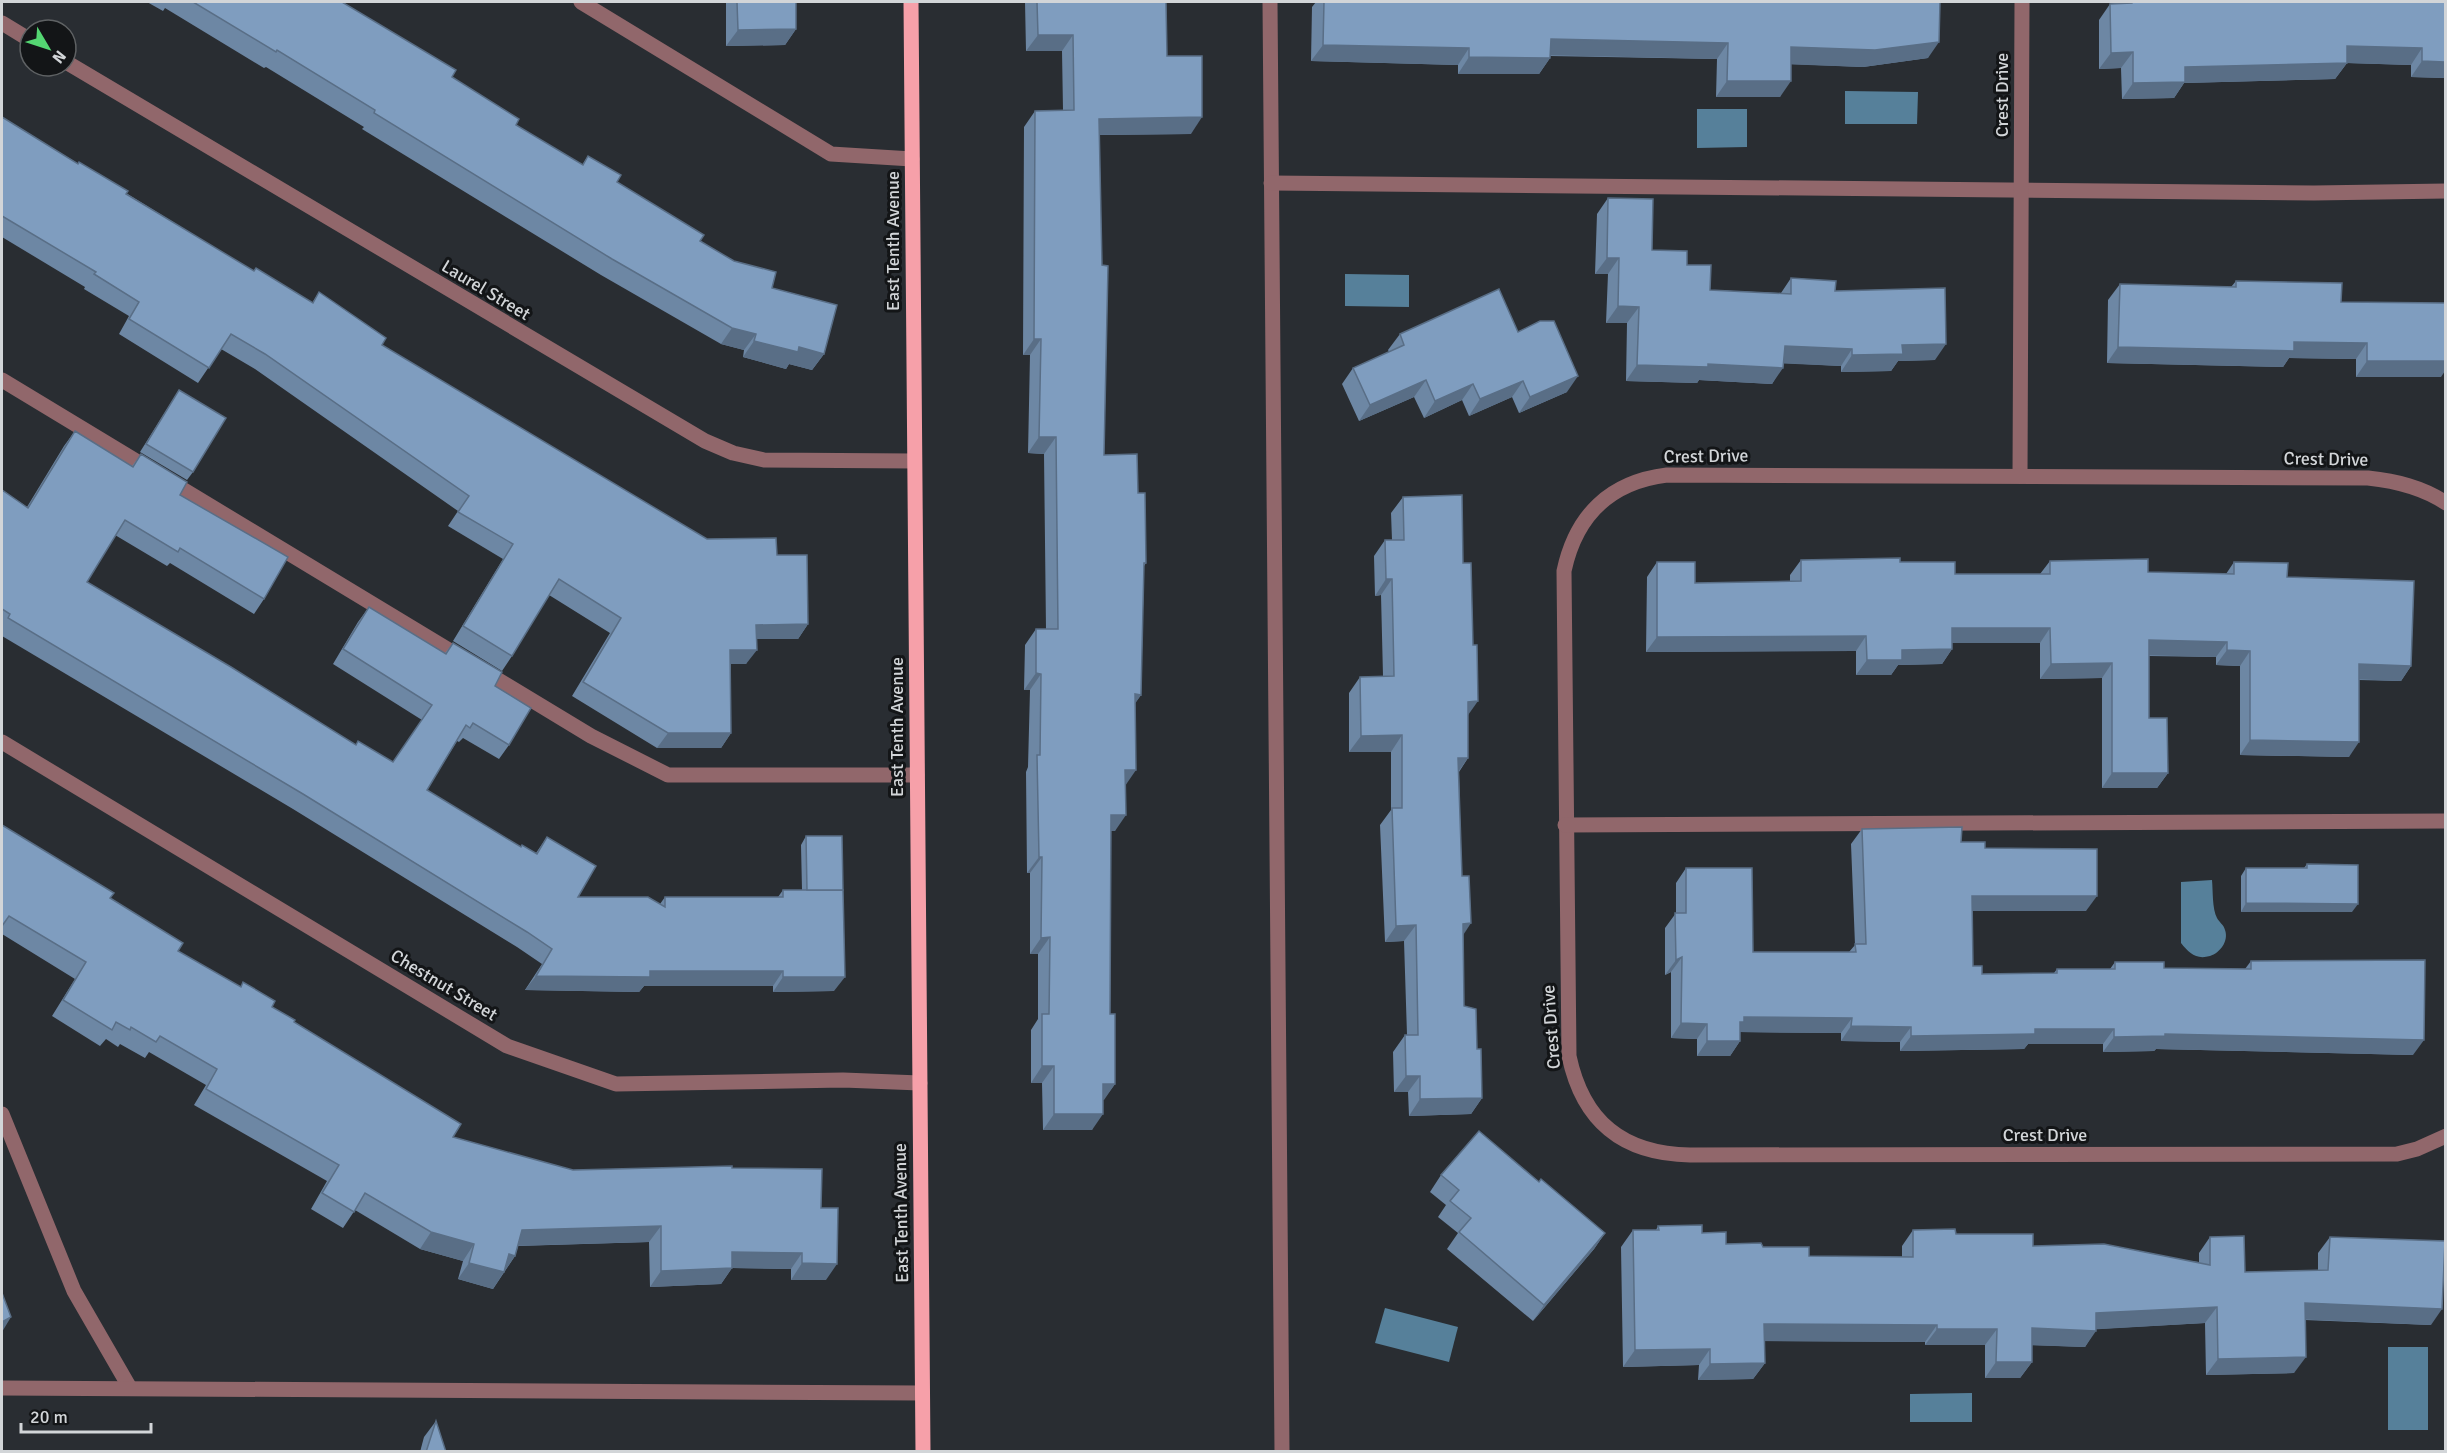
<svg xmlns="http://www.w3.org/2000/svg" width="2447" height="1453" font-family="Signika,sans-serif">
  <rect width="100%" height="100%" fill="#292d32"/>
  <g fill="#56809a">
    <path d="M1845,91L1918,92L1917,124H1845Z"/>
    <path d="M1697,109H1747V147L1697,148Z"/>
    <path d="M1345,274L1409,275V307L1345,306Z"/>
    <path d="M2212,880C2213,890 2212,909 2217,918C2219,922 2224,925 2225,930C2229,941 2220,953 2210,956C2196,960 2189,953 2181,943V882Z"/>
    <path d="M1385,1308L1458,1327L1449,1362L1375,1343Z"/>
    <rect x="2388" y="1347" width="40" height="83"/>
    <path d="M1972,1393V1422H1910V1394Z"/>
  </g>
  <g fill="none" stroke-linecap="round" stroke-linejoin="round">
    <g stroke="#91676b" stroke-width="15">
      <path d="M581,2L831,154L912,159"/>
      <path d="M1270,2L1282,1452"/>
      <path d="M2,23L30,40"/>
      <path d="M66,62L705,441L733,453L764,460L914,461"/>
      <path d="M1271,183L2314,193L2446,191"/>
      <path d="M2,380L591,736L668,775H917"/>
      <path d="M2020,476L2022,2"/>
      <path d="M2446,503C2422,487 2396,481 2368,478L1667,475C1610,482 1576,515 1564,571L1569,1056C1583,1122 1623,1154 1690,1155L2397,1154L2417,1149L2446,1136"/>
      <path d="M2,742L507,1046L616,1084L843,1080L920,1083"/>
      <path d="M1565,825L2446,821"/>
      <path d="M2,1114L74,1291L130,1388"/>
      <path d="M2,1388L922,1393"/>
    </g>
    <path stroke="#f6a0a9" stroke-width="15" d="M911,2L923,1452"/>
  </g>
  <g fill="#6d87a4">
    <path d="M147,2H342L452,77L516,125L582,165L588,156L617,182L700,241L772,288L824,354L812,370L789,364L786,369L743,357L744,350L721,344L601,275L362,129L364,127L266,67L264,68L165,8L163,11Z"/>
    <path d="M726,2H796V29L785,45L726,46Z"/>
    <path d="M1025,2H1166L1167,56L1191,134L1099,135L1104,455L1138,493L1146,563L1144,566L1141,695L1135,703L1126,785L1115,831H1110V1014L1115,1084L1103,1100L1092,1130H1043L1042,1083H1031V1030L1038,1019V954H1030V873H1027L1026,772L1028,767L1030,690H1024L1025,645L1036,629H1046L1044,454L1028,453L1030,355H1023L1024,127L1035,111L1063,110L1062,51H1026Z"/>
    <path d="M1316,2H1940L1928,58L1863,67L1791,64L1780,97H1716L1717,59L1550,56V58L1539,74H1458V65L1311,61L1312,7Z"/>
    <path d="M2130,2H2445V78L2411,77V65L2347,63L2335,79L2184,83L2174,98L2122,99L2121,68L2099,69V20L2110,4L2129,3Z"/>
    <path d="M2,117L253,271L312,303L319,292L382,345L707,539L777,555L808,624L798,639H756L746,664H731V733L721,748H657L572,696L610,633L549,595L512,656L502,671L453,641L503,559L448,526L458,511L255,369L221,349L198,383L119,334L129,316L84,289L85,287L2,237Z"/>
    <path d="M1608,198L1652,250L1687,265L1710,290L1781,293L1791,278L1835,291L1935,360L1898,361L1891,371L1841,372V366L1784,363L1772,384L1699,380L1697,383L1626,381L1627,323H1606L1608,274H1595L1597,214Z"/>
    <path d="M2236,281L2341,302L2441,377H2356V359L2289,358L2283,367L2107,363L2108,300L2120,284L2231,287Z"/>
    <path d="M1518,332L1567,392L1519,413L1512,397L1469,416L1462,400L1424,418L1414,397L1359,421L1342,384L1353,368L1389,352L1388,350L1400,334Z"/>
    <path d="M179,390L193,472L187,480L140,452Z"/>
    <path d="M75,431L132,466L141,454L180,495L264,599L254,614L170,563L167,566L115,535L87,582L355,745L393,762L422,720L333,664L358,622L369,607L445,653L453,643L495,686L509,745L499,759L463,738L459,742L457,741L427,790L521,847L536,853L547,837L578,897L660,904L665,897H778L783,890H802L801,845L806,836L834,991L773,992V986H644L639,992L525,990L542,964L517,947L293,809L2,636V490L27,507L64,446Z"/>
    <path d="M1403,497L1463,563L1468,715V758L1459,772L1463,935L1464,1006L1477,1049L1482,1098L1471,1114L1409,1116L1408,1092H1394L1393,1052L1405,1035H1407L1404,941L1385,942L1380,825L1391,810V752H1349V693L1360,677L1383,676L1381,595L1375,596L1374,556L1385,540H1392L1391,513Z"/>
    <path d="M1801,560L1900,562L1955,574H2040L2050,561L2148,572L2226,574L2234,562L2287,577L2411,666L2401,681L2359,680L2349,757L2240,755V666L2216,665V657L2149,656V718L2168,773L2157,788H2102V678L2040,679V643H1952V649L1942,664L1898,665L1891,675H1856V651L1646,652L1647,577L1657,562L1695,583L1790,582V575Z"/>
    <path d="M2,825L110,898L178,951L272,1007L294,1022L453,1137L573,1170L732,1168L821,1208L826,1280H791V1269L732,1268L721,1284L650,1287L649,1242L518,1246L515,1256L493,1289L458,1279L463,1261L420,1249L355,1210L343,1228L311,1209L327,1181L194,1105L206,1085L149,1052L145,1058L120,1044L118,1047L106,1039L100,1046L52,1016L75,979L2,934Z"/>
    <path d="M1862,829L1961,842L1985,848L2086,911H1972L1973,966L1982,974L2054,973L2057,969H2110L2115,962L2164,968L2245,969L2251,961L2413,1055L2156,1049L2154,1051L2103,1052V1044H2028L2024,1049L1900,1051V1042L1841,1041V1033L1740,1032V1041L1730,1056H1697V1039L1671,1038V972L1665,975V928L1676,913V883L1686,868L1753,952H1849L1855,945L1851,844Z"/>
    <path d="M2307,864L2352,912H2241V876L2246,868H2304Z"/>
    <path d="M1441,1175L1539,1182L1605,1233L1594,1249L1533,1321L1447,1249L1458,1233L1438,1217L1446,1205L1430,1192Z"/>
    <path d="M1658,1226L1702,1233L1726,1244L1763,1247L1809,1256L1902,1257V1246L1913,1230L1956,1234L2033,1246L2199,1262V1253L2210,1237L2245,1272L2318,1270V1253L2330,1237L2431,1325L2305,1320L2294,1373L2206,1375L2205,1323L2096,1329L2085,1347L2032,1345V1362L2020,1378H1985V1345H1925V1342L1765,1341V1363L1753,1379L1698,1380L1699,1365L1623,1367L1621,1247L1633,1230H1656Z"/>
    <path d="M436,1421L446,1452H420L424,1437Z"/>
  </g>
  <g fill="#596e86">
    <path d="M796,29L785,45L726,46L738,30Z"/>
    <path d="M1038,35H1073L1062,51H1026Z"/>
    <path d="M1551,39L1728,43L1717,59L1539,55Z"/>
    <path d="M1939,42L1928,58L1863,67L1780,64L1791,47Z"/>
    <path d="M1323,45L1469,48L1458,65L1311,61Z"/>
    <path d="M2347,46L2422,48L2411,65L2347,63L2335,79L2184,83L2174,98L2122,99L2133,83L2185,67Z"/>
    <path d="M2133,52L2121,68L2099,69L2111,53Z"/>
    <path d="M1469,57L1550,58L1539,74H1458Z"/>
    <path d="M2422,61L2445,62V78L2411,77Z"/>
    <path d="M1727,81H1791L1780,97H1716Z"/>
    <path d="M1202,117L1191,134L1088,135L1099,119Z"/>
    <path d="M1607,258H1619L1608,274H1595Z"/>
    <path d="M1618,306L1639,307L1627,323H1606Z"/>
    <path d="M732,328L756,334L744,350L721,344Z"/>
    <path d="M1034,339H1041L1030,355H1023Z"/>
    <path d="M754,341L799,347L824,354L812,370L789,364L786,369L743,357Z"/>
    <path d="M2294,342L2367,343L2356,359L2289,358L2283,367L2107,363L2118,347Z"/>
    <path d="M1946,344L1935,360L1898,361L1891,371L1841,372L1852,355L1902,345Z"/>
    <path d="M1785,346L1852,349L1841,366L1773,363Z"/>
    <path d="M2367,361H2445V371L2441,377H2356Z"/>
    <path d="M1708,364L1783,368L1772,384L1699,380L1697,383L1626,381L1637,365Z"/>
    <path d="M1578,376L1567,392L1519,413L1530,397Z"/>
    <path d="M1426,380L1414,397L1359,421L1370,405Z"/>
    <path d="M1523,381L1512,397L1469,416L1480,399Z"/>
    <path d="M1473,384L1462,400L1424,418L1435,401Z"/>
    <path d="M1039,437H1056L1044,454L1028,453Z"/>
    <path d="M1386,579H1392L1381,595L1375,596Z"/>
    <path d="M808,624L798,639H746L756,625Z"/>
    <path d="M1952,628H2050L2040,643H1942Z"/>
    <path d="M1866,636L1856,651L1646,652L1657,637Z"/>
    <path d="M2149,640L2227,642L2216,657L2138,655Z"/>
    <path d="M1952,649L1942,664L1898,665L1891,675H1856L1867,660L1902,650Z"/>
    <path d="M730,650H757L746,664H720Z"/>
    <path d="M2227,650L2250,651L2240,666L2216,665Z"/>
    <path d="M2112,663L2102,678L2040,679L2051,664Z"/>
    <path d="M2359,664L2411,666L2401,681L2349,679Z"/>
    <path d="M1036,673L1041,674L1030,690H1024Z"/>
    <path d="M1135,694L1141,695L1130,711Z"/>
    <path d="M1478,701L1466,718L1468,702Z"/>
    <path d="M668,733H731L721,748H657Z"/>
    <path d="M1402,735L1391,752H1349L1361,736Z"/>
    <path d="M2250,740L2359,742L2349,757L2240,755Z"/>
    <path d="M1458,758H1468L1456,775Z"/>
    <path d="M1125,770H1136L1125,786Z"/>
    <path d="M2112,773H2168L2157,788H2102Z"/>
    <path d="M1111,815H1126L1115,831H1099Z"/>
    <path d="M1039,857H1042L1030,873H1027Z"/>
    <path d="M1972,896H2097L2086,911H1961Z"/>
    <path d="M2246,903L2358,904L2352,912H2241Z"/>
    <path d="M1471,923L1460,940L1463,924Z"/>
    <path d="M1416,925L1404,941L1385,942L1396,926Z"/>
    <path d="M1050,937L1038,954H1030L1041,938Z"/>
    <path d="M1682,957L1671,972L1665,975L1676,960Z"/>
    <path d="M650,971H783L773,986H644L639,992L525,990L536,976Z"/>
    <path d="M783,977H845L834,991L773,992Z"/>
    <path d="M1744,1017L1852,1018L1841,1033L1737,1032L1730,1037Z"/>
    <path d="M1681,1023L1707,1024L1697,1039L1671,1038Z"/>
    <path d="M1851,1026L1911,1027L1900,1042L1841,1041Z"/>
    <path d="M2035,1029H2114L2103,1044H2028L2024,1049L1900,1051L1911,1036Z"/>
    <path d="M2165,1034L2424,1040L2413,1055L2156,1049L2154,1051L2103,1052L2114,1037Z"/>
    <path d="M1707,1041H1740L1730,1056H1697Z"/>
    <path d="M1042,1066H1054L1042,1083H1031Z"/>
    <path d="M1406,1076H1420L1408,1092H1394Z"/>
    <path d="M1103,1084H1115L1104,1100H1092Z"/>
    <path d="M1482,1098L1471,1114L1409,1116L1420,1099Z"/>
    <path d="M1054,1114H1103L1092,1130H1043Z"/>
    <path d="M661,1226L649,1242L511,1246L522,1230Z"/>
    <path d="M431,1232L474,1244L463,1261L420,1249Z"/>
    <path d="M1605,1233L1594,1249L1533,1321L1544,1305Z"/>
    <path d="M732,1252L802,1253L791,1269L732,1268L721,1284L650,1287L661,1271Z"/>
    <path d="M509,1254L515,1256L504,1272Z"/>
    <path d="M469,1263L504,1272L493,1289L458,1279Z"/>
    <path d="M802,1263L837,1264L826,1280H791Z"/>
    <path d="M2305,1303L2442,1309L2431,1325L2293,1319Z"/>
    <path d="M2217,1307L2205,1323L2085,1330L2096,1313Z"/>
    <path d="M11,1317L2,1332V1322Z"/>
    <path d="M1764,1324L1937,1325L1925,1342L1753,1341Z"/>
    <path d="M2032,1328L2096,1331L2085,1347L2021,1345Z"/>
    <path d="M1937,1329H1997L1985,1345H1925Z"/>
    <path d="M1710,1349L1699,1365L1623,1367L1635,1350Z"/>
    <path d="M2306,1357L2294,1373L2206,1375L2218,1359Z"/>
    <path d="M1996,1362H2032L2020,1378H1985Z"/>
    <path d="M1765,1363L1753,1379L1698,1380L1710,1364Z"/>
  </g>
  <g fill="#7f9dbf" stroke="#596e86" stroke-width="1.5">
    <path d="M193,2H342L456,70L452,77L519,119L516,125L583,165L588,156L621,175L617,182L704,235L700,241L734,261L776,272L772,288L837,305L824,354L799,347L798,352L754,341L756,334L732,328L612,259L374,113L375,110L277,50L276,52Z"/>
    <path d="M737,2H796V29L738,30Z"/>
    <path d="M1037,2H1166L1167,56H1202V117L1099,119L1102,265L1108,266L1104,455L1137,454L1138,493H1145L1146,563H1144L1141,695L1135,694L1136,770H1125L1126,815H1111L1110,1014H1115V1084H1103V1114H1054V1066H1042V1014H1049L1050,937L1041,938L1042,857H1039L1037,755H1040L1041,674L1036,673V629H1058L1056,437H1039L1041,339H1034L1035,111L1074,110L1073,35H1038Z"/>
    <path d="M1324,2H1940L1939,42L1875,50L1791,47V81H1727L1728,43L1551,39L1550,58L1469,57V48L1323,45Z"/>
    <path d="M2133,2H2445V62L2422,61V48L2347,46V63L2185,67V82L2133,83V52L2111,53L2110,4L2132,3Z"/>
    <path d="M2,117L78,164L79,162L128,191L126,194L254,271L256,268L313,303L319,292L386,338L382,345L707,539L776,538L777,555H807L808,624L756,625L757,650H730L731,733H668L583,682L621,618L559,579L512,656L463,626L513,544L458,512L469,496L265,354L231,334L209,368L129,319L139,302L94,274L96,272L2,216Z"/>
    <path d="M1608,198L1653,199L1652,250L1687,251V265H1711L1710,290L1791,294V278L1836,281L1835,291L1945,288L1946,344L1902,345L1903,354L1852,355V349L1785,346L1783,368L1708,364V367L1637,365L1639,307L1618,306L1619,258H1607Z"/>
    <path d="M2236,281L2342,283L2341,302L2445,303V361H2367V343L2294,342V351L2118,347L2120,284L2236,287Z"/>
    <path d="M1499,289L1518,332L1540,321H1554L1578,376L1530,397L1523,381L1480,399L1473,384L1435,401L1426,380L1370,405L1353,368L1404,345L1400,334Z"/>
    <path d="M179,390L226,418L193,472L146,444Z"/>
    <path d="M75,431L133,467L141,454L187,482L180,495L288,557L264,599L180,548L178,552L125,520L87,582L231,667L356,745L358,741L393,762L432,705L343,649L369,607L446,654L453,643L502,672L495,686L531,708L509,745L473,723L470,728L466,725L427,790L521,847L522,845L537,854L547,837L596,866L578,897H648L665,907V897H783V890H843L845,977H783V971H650V977L536,976L552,949L527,932L303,794L8,618L10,614L2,609V490L28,508Z"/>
    <path d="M1462,495L1463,563H1471L1473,645H1477L1478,701L1468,702V758H1458L1462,876H1469L1471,923L1463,924L1464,1006L1476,1009L1477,1049H1481L1482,1098L1420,1099V1076H1406L1405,1035H1418L1416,925L1396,926L1392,808H1402V735L1361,736L1360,677L1394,676L1392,579H1386L1385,540H1404L1403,497Z"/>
    <path d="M1900,558V562H1955V574H2050V561L2148,559V572L2234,574V562L2288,563L2287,577L2414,581L2411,666L2359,664V742L2250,740V651L2227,650V642L2149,640V718H2167L2168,773H2112V663L2051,664L2050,628H1952V649L1902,650V660H1867L1866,636L1657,637V562H1695V583L1801,581V560Z"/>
    <path d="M2,825L114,893L110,898L183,943L178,951L241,987L243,982L275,1001L272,1007L295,1020L294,1022L461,1124L453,1137L573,1170L732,1166V1168L822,1169L821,1208H838L837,1264L802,1263V1253L732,1252V1268L661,1271V1226L522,1230L515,1256L509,1254L504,1272L469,1263L474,1244L431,1232L365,1193L354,1212L322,1193L339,1165L206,1089L217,1069L160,1036L156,1042L131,1027L130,1030L116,1022L112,1030L63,1000L86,962L9,916L2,926Z"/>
    <path d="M1962,827L1961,842H1985V848L2097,849V896H1972L1973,966H1982V974L2057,973V969H2115V962H2164V968L2251,969V961L2425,960L2424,1040L2165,1034V1036L2114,1037V1029H2035V1034L1911,1036V1027L1851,1026L1852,1018L1744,1017V1022H1740V1041H1707V1024L1681,1023L1682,957L1676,960L1675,913H1686V868H1752L1753,952H1856L1855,944H1866L1862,829Z"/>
    <path d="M806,836H842L843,890H807Z"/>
    <path d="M2307,864L2358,865V904L2246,903V868H2307Z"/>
    <path d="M1479,1131L1539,1182L1541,1179L1605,1233L1544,1305L1459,1232L1471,1218L1450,1201L1459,1190L1441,1175Z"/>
    <path d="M1702,1225V1233L1726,1232V1244L1761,1243L1763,1247H1809V1256L1913,1257V1230L1955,1229L1956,1234H2033V1246L2104,1244L2210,1265V1237L2244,1236L2245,1272L2328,1270L2330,1237L2445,1241L2442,1309L2305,1303L2306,1357L2218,1359L2217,1307L2096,1313V1331L2032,1328V1362H1996L1997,1329H1937V1325L1764,1324L1765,1363L1710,1364V1349L1635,1350L1633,1230H1659L1658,1226Z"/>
    <path d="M2,1293L11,1317L2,1322Z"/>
    <path d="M436,1421L446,1452H426Z"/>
  </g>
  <g text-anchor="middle" stroke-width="6" stroke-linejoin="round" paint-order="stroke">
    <g font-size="18" fill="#d2d5d8" stroke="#131517">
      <text transform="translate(2002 95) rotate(-90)" y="6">Crest Drive</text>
      <text transform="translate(893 241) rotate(-90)" y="6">East Tenth Avenue</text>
      <text transform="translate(486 290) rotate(31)" y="6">Laurel Street</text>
      <text transform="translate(1706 456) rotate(-1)" y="6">Crest Drive</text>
      <text transform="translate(2326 459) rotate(1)" y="6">Crest Drive</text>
      <text transform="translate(897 727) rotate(-90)" y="6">East Tenth Avenue</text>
      <text transform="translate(444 985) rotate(31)" y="6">Chestnut Street</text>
      <text transform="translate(1551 1027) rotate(-94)" y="6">Crest Drive</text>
      <text x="2045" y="1141">Crest Drive</text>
      <text transform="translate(901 1213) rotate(-91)" y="6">East Tenth Avenue</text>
    </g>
  </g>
  <rect width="2447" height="1453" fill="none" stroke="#d2d5d8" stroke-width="6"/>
  <g transform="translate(48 48) rotate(129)"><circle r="28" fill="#131517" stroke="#5f6264" stroke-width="1.5"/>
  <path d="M0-4.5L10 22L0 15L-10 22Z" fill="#54d672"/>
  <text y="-9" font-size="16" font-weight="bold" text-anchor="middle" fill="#d2d5d8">N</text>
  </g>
  <path d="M21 1423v9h130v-9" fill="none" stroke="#d2d5d8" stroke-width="3"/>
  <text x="30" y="1423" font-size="18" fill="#d2d5d8" stroke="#131517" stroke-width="4.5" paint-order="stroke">20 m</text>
</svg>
